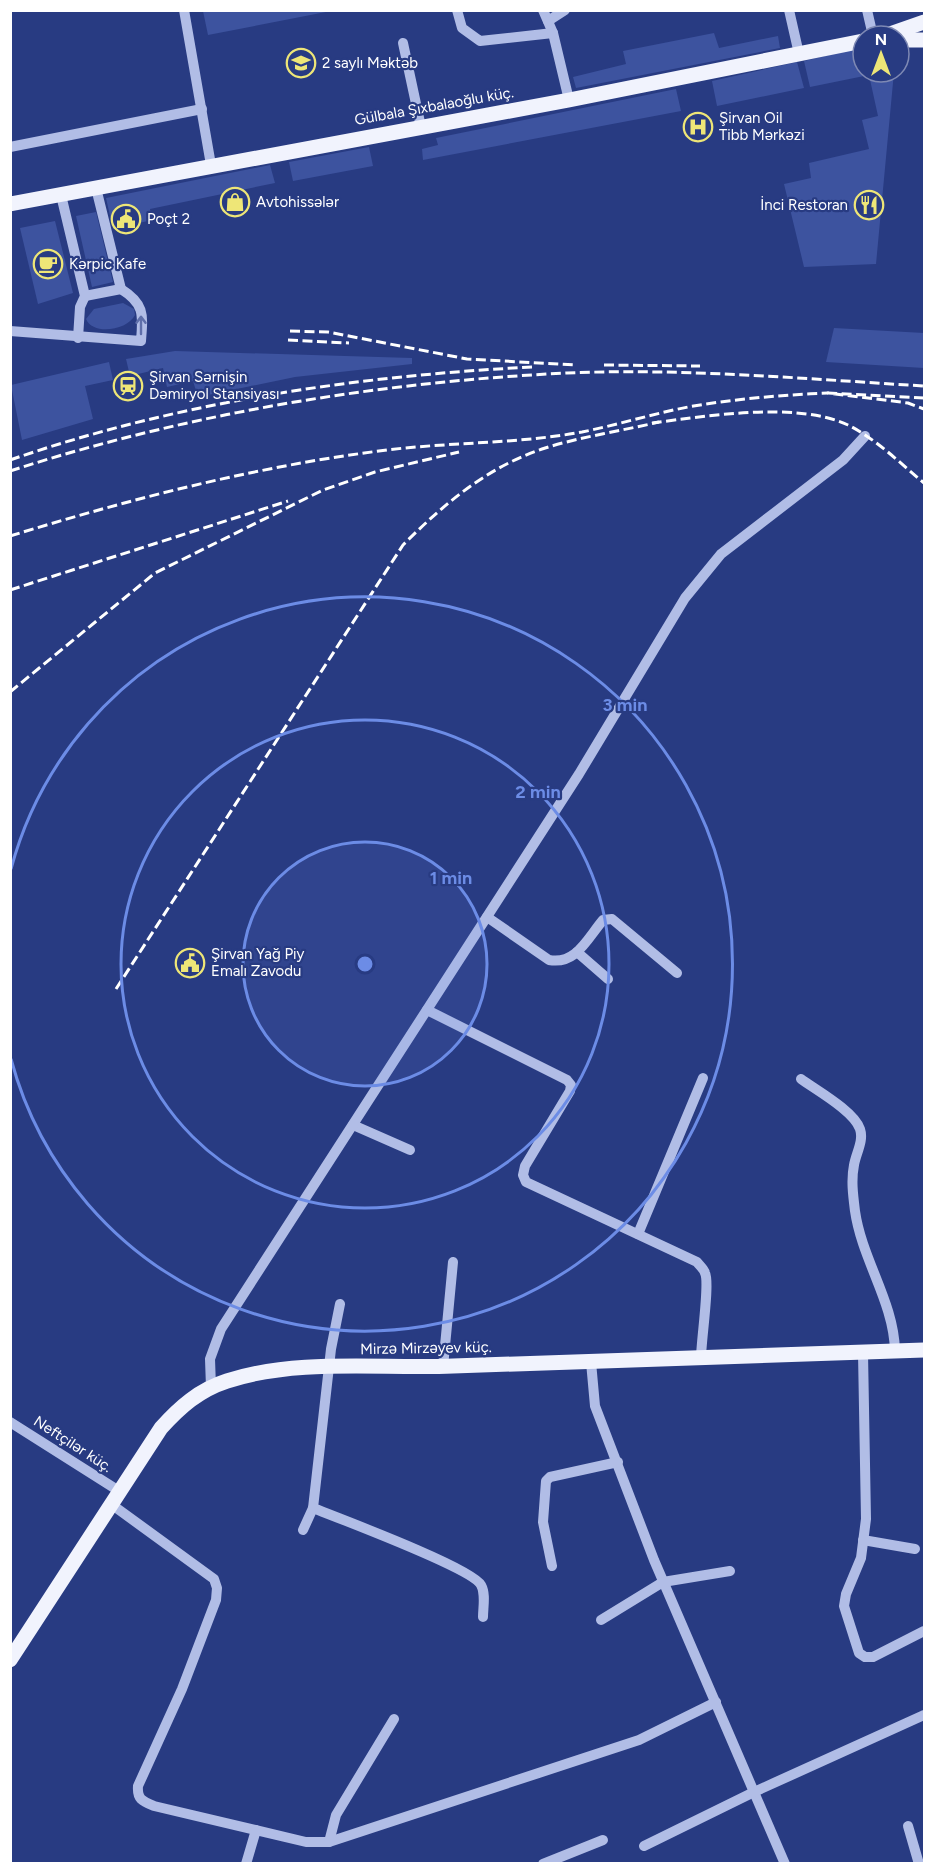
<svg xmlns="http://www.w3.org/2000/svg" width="935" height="1874" font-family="Figtree,sans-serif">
  <rect width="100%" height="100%" fill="#283b82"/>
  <g fill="#3d539f">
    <path d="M203,11V10L331,11L208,35Z"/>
    <path d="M714,33L719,48L778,36L780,48L576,88L573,77L626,64L623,51Z"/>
    <path d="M863,47V72H894L876,264L804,267L784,184L811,178L809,163L869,149L862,120L878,116L869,75L810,87L804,61Z"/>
    <path d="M797,62L804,88L717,106L712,81Z"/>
    <path d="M676,89L681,111L423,160L422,149L438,145L436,138Z"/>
    <path d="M369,147L373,166L293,181L289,162Z"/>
    <path d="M270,165L275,183L150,209L152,220L113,229L106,198Z"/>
    <path d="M96,212L113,282L92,287L76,216Z"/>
    <path d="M55,221L73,293L38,304L20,228Z"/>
    <path d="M123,303L134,309L135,315C128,330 93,336 86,319L94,309Z"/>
    <path d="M834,328L924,333V368L826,362Z"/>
    <path d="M175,351L412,358V364L295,377L198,397L193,381L167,387L163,368L130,376L126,359Z"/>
    <path d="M109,362L113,380L85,386L93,419L22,440L11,385Z"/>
  </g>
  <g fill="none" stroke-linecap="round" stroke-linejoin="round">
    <g stroke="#b1bde6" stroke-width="10">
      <path d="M184,10L211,165"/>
      <path d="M457,10L462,28L480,41L553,33"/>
      <path d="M543,10L553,33L569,100"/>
      <path d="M789,10L799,54"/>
      <path d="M867,10L873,36"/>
      <path d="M548,21L565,10"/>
      <path d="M403,43L421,127"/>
      <path d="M10,147L202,109"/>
      <path d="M61,195L85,296L80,307L78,338"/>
      <path d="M85,296L121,289"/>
      <path d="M10,331L141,341C143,315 145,304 121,289L96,188"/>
      <path d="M487,917L549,960C576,965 587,939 603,920L612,919L677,973"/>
      <path d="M577,952L608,979"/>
      <path d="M427,1010L567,1080L571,1085L570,1091L525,1166L523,1175L526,1182L697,1262C699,1265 704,1269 705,1273C710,1283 701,1341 701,1358"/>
      <path d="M801,1079C816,1090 854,1111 860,1129C864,1141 856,1153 854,1165C851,1180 853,1195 855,1211C862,1260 894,1302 895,1351"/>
      <path d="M353,1125L410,1150"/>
      <path d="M638,1234L703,1078"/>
      <path d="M340,1304L331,1349L313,1508C338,1518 472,1568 481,1585C486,1594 483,1607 483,1617"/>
      <path d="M863,1353L866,1519L861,1558L846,1594L844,1606L859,1653L865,1657H873L924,1631"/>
      <path d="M591,1362L595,1406L654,1560L785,1864"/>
      <path d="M443,1367L453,1262"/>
      <path d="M211,1387L210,1359L221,1329L579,774L685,598L721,554L843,460L865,436"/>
      <path d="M10,1422L119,1491"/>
      <path d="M111,1504L214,1579L217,1588L216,1600L182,1689L138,1786C137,1799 142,1801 154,1806L306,1842H329L639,1740L716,1702"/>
      <path d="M303,1530L313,1508"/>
      <path d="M863,1540L915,1549"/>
      <path d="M552,1566L543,1522L546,1481L550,1477L618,1462"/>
      <path d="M601,1620L663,1582L730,1571"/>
      <path d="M908,1826L919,1864"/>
      <path d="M329,1842L336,1815L394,1719"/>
      <path d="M644,1846L754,1792L924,1715"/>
      <path d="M246,1864L256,1830"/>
      <path d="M543,1864L603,1840"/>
    </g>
    <g stroke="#f1f3fd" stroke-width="15">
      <path d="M884,36L924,22"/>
      <path d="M899,40H924"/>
      <path d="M10,204L569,100L863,41"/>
      <path d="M10,1660L161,1428C180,1407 199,1390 227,1381C298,1358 379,1369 453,1366C610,1362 767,1356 924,1350"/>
    </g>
    <g stroke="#fff" stroke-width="3" stroke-dasharray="10 4.5" stroke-linecap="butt">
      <path d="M290,331L328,332L467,359L576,365"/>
      <path d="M288,340L349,343"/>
      <path d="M604,365L700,366"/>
      <path d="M924,398L828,393L908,403L924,409"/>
      <path d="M652,423C707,416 797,401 848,425C876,439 900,463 924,483"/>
      <path d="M10,460C178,402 356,376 532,367"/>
      <path d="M10,471C190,413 379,382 567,373C686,368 806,379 924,386"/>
      <path d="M10,536C134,498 258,466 387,450C451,442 517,444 582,432C617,425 652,414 688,407C734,399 781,395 828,393"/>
      <path d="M10,590L288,501"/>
      <path d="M10,692L155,573L323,490L375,472L459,452"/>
      <path d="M116,989L403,545C444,504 486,468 542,449C579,437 621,431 659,422"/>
    </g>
  </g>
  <defs><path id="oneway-shaft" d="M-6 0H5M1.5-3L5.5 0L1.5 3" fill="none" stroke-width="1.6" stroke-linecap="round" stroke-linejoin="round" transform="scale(1.5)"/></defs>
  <use stroke="#5f6faa" href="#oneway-shaft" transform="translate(141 325) rotate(-90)"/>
  <circle cx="365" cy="964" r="122" fill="#6c8ce6" fill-opacity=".12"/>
  <g fill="none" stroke="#6c8ce6" stroke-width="3">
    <circle cx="365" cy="964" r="122"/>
    <circle cx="365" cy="964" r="244"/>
    <path d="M11 869A367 367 0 1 1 11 1059"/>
  </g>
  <defs>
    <g id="school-ring" transform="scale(1.5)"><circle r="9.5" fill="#283b82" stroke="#eee677" stroke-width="1.5"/><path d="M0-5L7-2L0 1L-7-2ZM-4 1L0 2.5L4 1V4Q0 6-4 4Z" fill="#eee677"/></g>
    <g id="hospital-ring" transform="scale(1.5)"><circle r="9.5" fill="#283b82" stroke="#eee677" stroke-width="1.5"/><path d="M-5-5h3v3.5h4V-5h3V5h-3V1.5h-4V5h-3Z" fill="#eee677"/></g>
    <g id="shop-ring" transform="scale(1.5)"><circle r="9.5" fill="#283b82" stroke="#eee677" stroke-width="1.5"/><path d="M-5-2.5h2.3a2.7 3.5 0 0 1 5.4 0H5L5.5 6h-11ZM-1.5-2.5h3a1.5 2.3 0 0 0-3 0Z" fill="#eee677"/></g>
    <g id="restaurant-ring" transform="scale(1.5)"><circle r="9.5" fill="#283b82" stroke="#eee677" stroke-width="1.5"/><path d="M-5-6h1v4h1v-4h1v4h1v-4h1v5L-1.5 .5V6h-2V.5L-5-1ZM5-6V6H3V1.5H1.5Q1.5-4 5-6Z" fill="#eee677"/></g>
    <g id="civic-ring" transform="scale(1.5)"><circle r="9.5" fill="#283b82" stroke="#eee677" stroke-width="1.5"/><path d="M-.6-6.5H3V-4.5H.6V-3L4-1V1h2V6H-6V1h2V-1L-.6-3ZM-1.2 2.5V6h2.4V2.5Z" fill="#eee677"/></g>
    <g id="cafe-ring" transform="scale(1.5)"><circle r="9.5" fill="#283b82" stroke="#eee677" stroke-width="1.5"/><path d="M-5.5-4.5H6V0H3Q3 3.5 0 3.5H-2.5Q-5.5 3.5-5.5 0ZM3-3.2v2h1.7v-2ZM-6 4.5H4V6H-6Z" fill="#eee677"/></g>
    <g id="station-ring" transform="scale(1.5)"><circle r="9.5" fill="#283b82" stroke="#eee677" stroke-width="1.5"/><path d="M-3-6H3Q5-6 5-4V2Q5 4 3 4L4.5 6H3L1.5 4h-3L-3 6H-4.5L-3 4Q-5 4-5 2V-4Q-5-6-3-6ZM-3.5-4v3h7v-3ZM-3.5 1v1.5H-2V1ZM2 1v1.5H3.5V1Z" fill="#eee677"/></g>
  </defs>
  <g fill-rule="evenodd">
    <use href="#school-ring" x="301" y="63"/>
    <use href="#hospital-ring" x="698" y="127"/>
    <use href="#shop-ring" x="235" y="202"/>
    <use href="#restaurant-ring" x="869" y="205"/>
    <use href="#civic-ring" x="126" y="219"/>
    <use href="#cafe-ring" x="48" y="264"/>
    <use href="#station-ring" x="128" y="386"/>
    <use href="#civic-ring" x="190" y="963"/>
  </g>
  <g text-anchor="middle" stroke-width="4.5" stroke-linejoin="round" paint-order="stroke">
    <g font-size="15" fill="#fff" stroke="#283b82" text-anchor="start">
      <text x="322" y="68">2 saylı Məktəb</text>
      <text x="719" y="123">Şirvan Oil<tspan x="719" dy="17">Tibb Mərkəzi</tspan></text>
      <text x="256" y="207">Avtohissələr</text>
      <text x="848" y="210" text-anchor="end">İnci Restoran</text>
      <text x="147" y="224">Poçt 2</text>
      <text x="69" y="269">Kərpic Kafe</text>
      <text x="149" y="382">Şirvan Sərnişin<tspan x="149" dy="17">Dəmiryol Stansiyası</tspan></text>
      <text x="211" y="959">Şirvan Yağ Piy<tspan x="211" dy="17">Emalı Zavodu</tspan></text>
    </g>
    <g font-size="15" fill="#fff" stroke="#283b82">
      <text transform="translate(434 106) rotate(-10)" y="5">Gülbala Şıxbalaoğlu küç.</text>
      <text transform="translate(426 1348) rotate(-1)" y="5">Mirzə Mirzəyev küç.</text>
      <text transform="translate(73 1444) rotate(33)" y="5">Neftçilər küç.</text>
    </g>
  </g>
  <circle cx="365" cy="964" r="9" fill="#6c8ce6" stroke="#283b82" stroke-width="3"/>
  <g font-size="18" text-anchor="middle" font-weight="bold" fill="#6c8ce6" stroke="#283b82" stroke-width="4.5" stroke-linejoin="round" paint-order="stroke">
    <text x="625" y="711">3 min</text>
    <text x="538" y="798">2 min</text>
    <text x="451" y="884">1 min</text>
  </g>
  <rect width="935" height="1874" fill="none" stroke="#ffffff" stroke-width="24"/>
  <g transform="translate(881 54)"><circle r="28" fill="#283b82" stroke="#7e89b4" stroke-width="1.5"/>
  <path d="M0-4.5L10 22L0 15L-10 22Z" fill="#eee677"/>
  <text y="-9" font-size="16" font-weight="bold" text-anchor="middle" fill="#ffffff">N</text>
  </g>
</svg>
